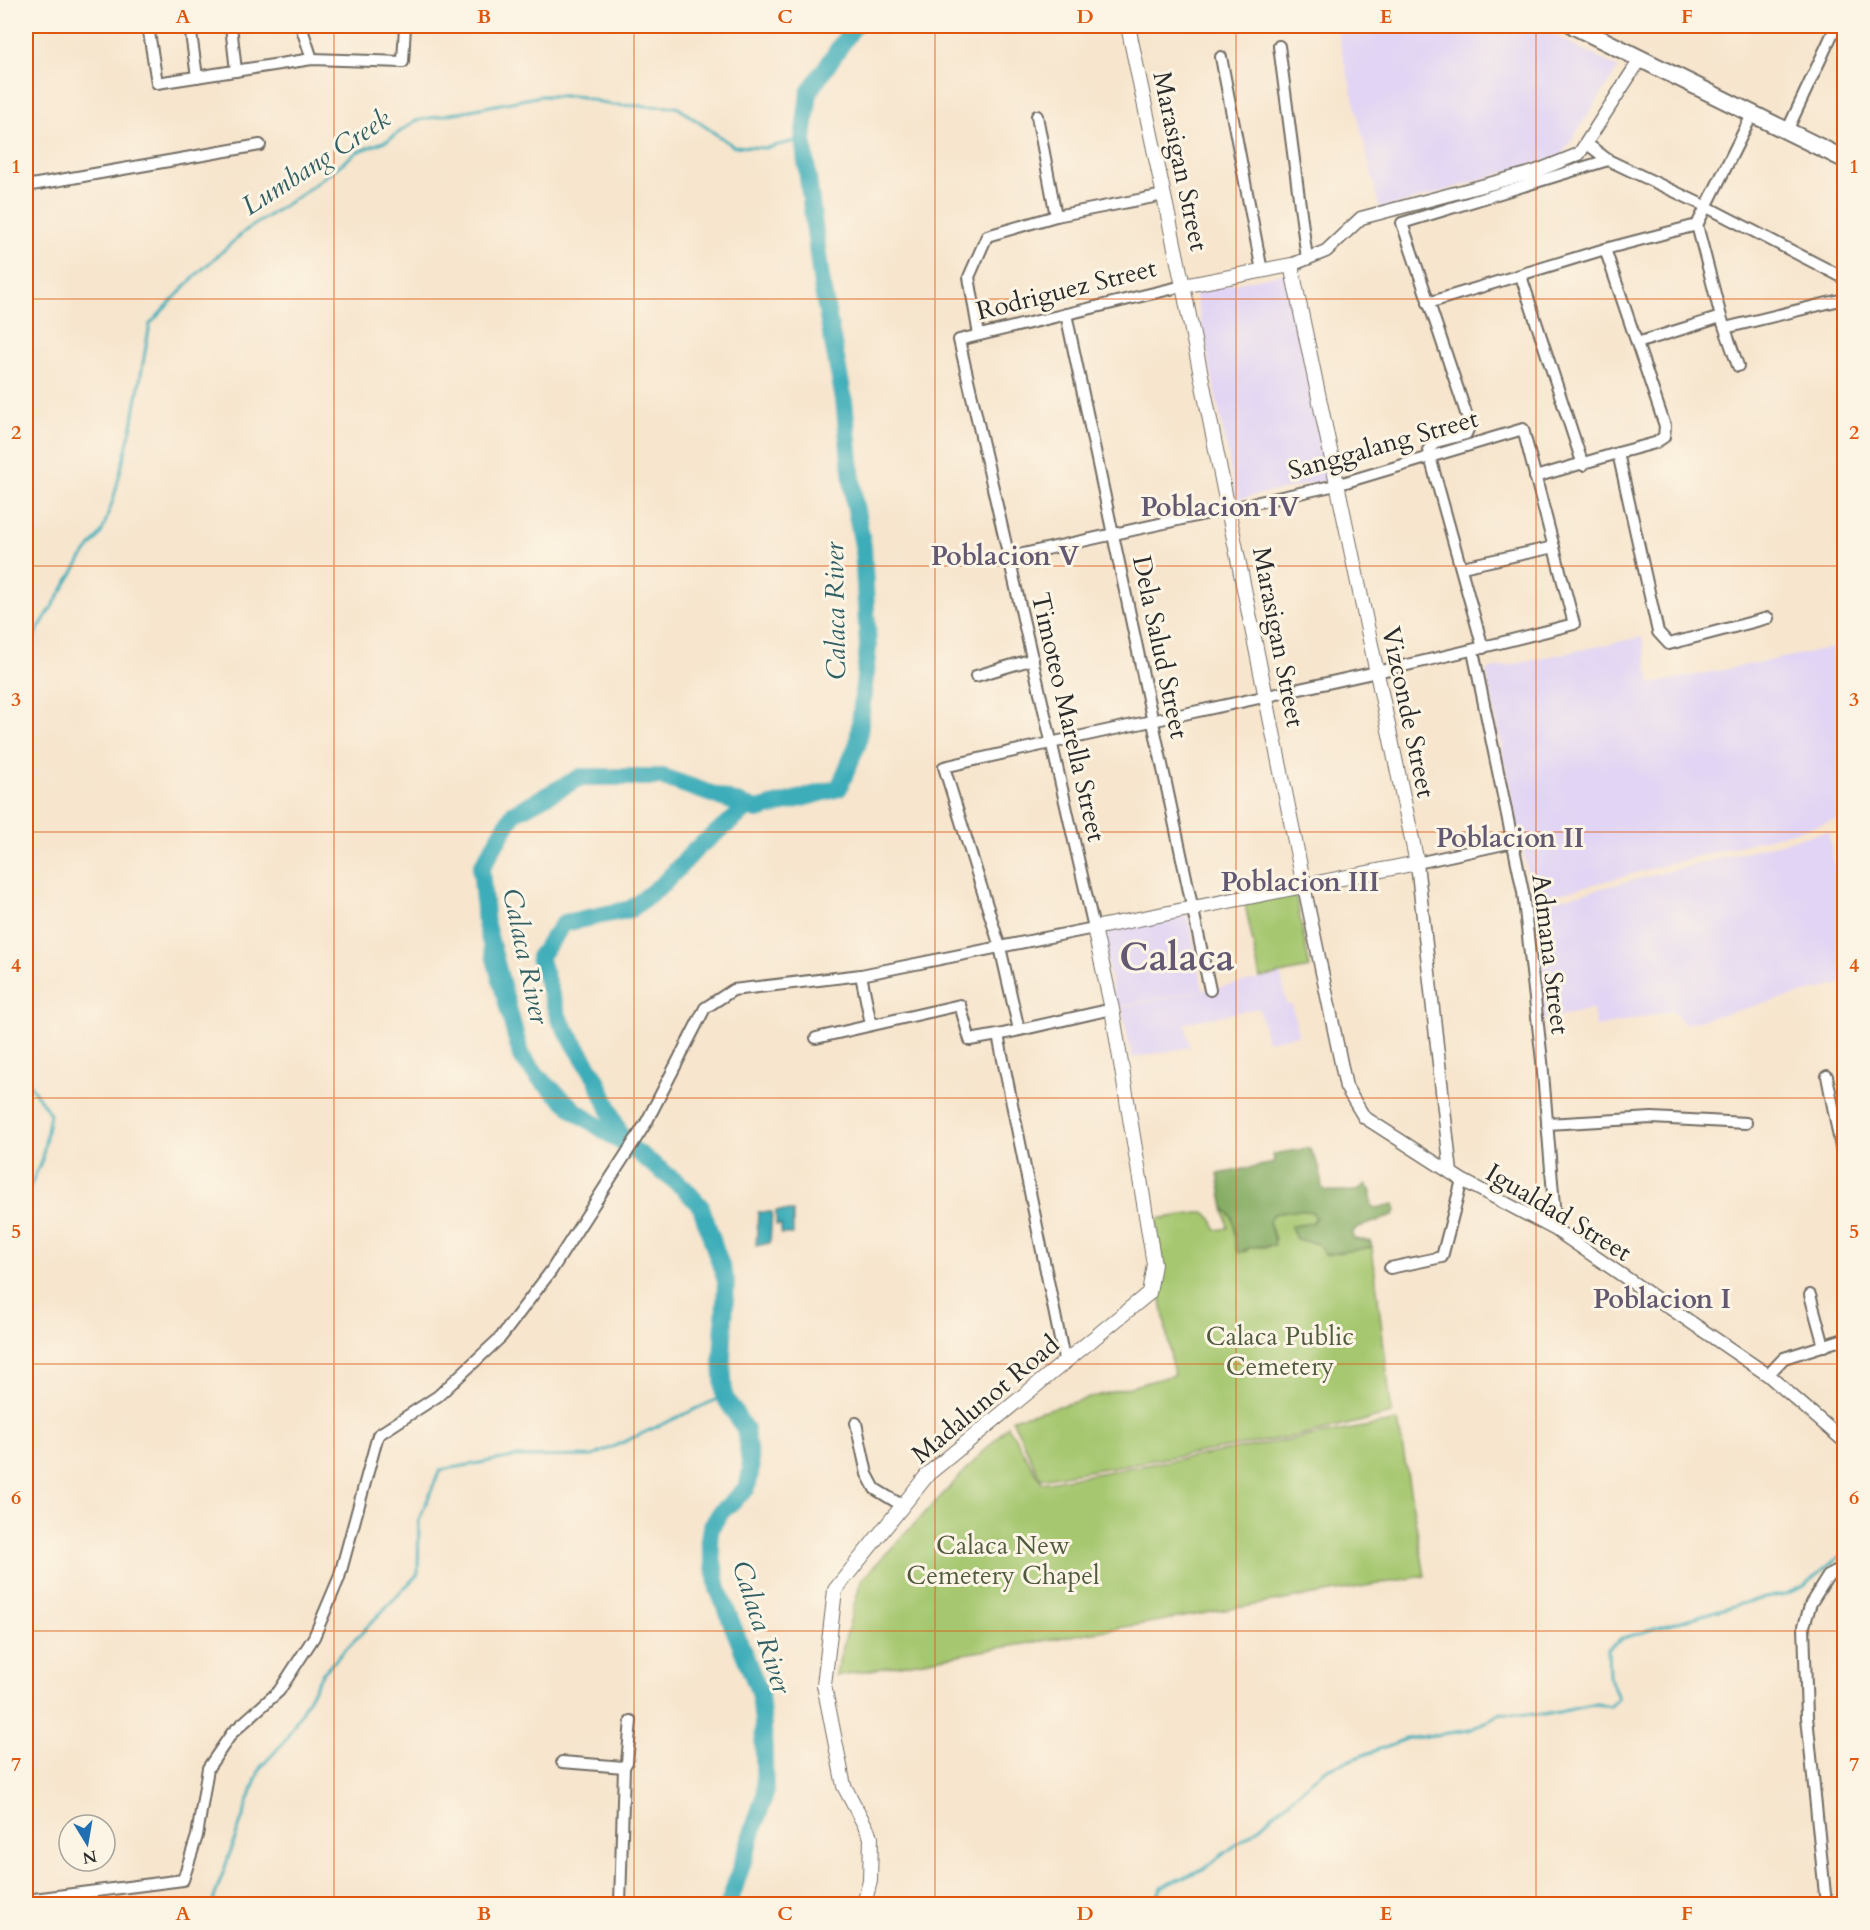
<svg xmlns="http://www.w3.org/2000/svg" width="1870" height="1930" font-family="Cardo,serif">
  <rect width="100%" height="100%" fill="#fcf5e5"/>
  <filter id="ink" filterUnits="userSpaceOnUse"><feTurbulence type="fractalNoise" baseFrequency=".0167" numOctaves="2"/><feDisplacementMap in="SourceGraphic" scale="12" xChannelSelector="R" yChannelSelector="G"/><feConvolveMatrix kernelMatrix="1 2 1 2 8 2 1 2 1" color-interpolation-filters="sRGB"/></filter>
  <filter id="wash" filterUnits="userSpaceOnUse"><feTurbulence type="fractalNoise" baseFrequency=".008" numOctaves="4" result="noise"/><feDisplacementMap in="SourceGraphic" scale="24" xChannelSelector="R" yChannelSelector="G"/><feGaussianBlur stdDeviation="1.35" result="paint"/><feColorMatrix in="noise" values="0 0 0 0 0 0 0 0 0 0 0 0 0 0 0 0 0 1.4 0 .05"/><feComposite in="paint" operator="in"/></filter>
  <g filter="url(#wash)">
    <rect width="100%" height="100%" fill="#f7e5cd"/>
    <g fill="#e1d4f4">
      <path d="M1336,26H1537L1618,68L1561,156L1380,210Z"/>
      <path d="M1286,273L1329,480L1237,499L1195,292Z"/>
      <path d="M1642,637L1651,684L1844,646V818L1533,900L1486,670Z"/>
      <path d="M1828,831L1844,914V983L1685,1024L1672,1011L1596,1027L1593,1009L1541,1020L1532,906Z"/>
      <path d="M1188,914L1203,990L1116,1007L1101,932Z"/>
      <path d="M1281,975L1287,1005H1292L1298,1035L1267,1041L1259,1008L1185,1023L1190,1047L1132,1058L1122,1007Z"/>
    </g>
    <g fill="#a6c76f" stroke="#68794d" stroke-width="1.5">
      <path d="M1291,894L1296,898L1310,968L1260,978L1245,904Z"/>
      <path d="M1224,1208L1233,1218L1236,1247L1245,1252L1251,1247H1268L1275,1239L1269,1221L1273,1214L1300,1210L1312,1212L1316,1217L1312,1223L1291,1226L1296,1239L1318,1244L1325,1255L1372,1247L1392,1414L1309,1434L1041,1479L1012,1419L1174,1375L1158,1283L1163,1282L1156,1219L1205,1212L1212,1219L1216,1230L1228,1228Z"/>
      <path d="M1398,1421L1425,1576L835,1676L861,1580L1008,1426L1042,1483Z"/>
    </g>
    <path fill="#84ac62" stroke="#586c46" stroke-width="1.5" d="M1309,1148L1320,1168L1322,1188L1326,1191H1357L1365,1184L1371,1191C1370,1217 1377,1206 1394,1204L1396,1211L1393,1216L1356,1228L1352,1234L1354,1239L1370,1241L1372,1247L1325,1255L1318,1244L1296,1239L1291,1226L1312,1223L1316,1217L1312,1212L1300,1210L1273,1214L1269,1221L1275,1245L1251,1247L1239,1253L1236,1247L1233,1218L1224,1208L1218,1174L1274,1163L1273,1154Z"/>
    <g fill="#3dadb9" stroke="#346c72" stroke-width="1.5">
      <path d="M776,1211H793V1234H781V1225H776Z"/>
      <path d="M758,1212H772L770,1243L756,1246Z"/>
    </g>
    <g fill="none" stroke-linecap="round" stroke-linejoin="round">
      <g stroke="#3dadb9" stroke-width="3">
        <path d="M26,649L82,558L102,532L114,497L132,425L150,324L195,276L245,231L302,194L357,152L388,140L415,121L541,96H577L612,105L677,107L733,146L766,148L803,139"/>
        <path d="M26,1079L50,1114L42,1160L26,1196"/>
        <path d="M212,1904L260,1768L285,1741L322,1674L418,1574L419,1520L440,1470L514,1457L593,1456L724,1396"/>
        <path d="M1155,1904L1161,1887L1203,1869L1251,1834L1324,1770L1406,1739L1470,1730L1501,1713L1544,1715L1597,1704L1610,1707L1618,1698L1609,1677L1608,1649L1623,1638L1751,1601L1785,1594L1804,1586L1844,1553"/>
      </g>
      <g stroke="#3dadb9" stroke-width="18">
        <path d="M624,1144L596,1078L559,1019L539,957L564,923L631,909L665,882L697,848L749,807"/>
        <path d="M729,1904L765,1794L763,1725L760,1694L718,1589L709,1539L711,1527L721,1512L747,1488L751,1469L745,1429L724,1396L722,1358L726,1281L701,1207L684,1188L641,1155L577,1112L538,1077L521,1056L486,925L481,868L514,813L581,777H663L757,810L839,788L858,743L868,647L863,546L854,500L844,400L822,286L803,139L809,92L854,26"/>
      </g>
    </g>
  </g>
  <g filter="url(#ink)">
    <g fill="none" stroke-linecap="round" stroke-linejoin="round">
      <g stroke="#726c64" stroke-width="14">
        <g id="minor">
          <path d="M148,26L157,83L312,59L403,62L405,26"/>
          <path d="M190,26L197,77"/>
          <path d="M231,26L236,71"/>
          <path d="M301,26L312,59"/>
          <path d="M1279,46L1307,259"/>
          <path d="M1221,57L1262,271"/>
          <path d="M1037,116L1056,216L1164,195"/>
          <path d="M1787,131L1836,26"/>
          <path d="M1586,143L1608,160L1705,206L1844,278"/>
          <path d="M26,186L260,145"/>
          <path d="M1697,225L1721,317L1738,366"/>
          <path d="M1605,249L1665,426L1664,437L1655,443L1618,453"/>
          <path d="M1521,276L1583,465"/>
          <path d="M1428,303L1605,249L1697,225L1753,113"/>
          <path d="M1066,314L1210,990"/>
          <path d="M1725,328L1844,299"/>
          <path d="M979,335L969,277L987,236L1056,216"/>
          <path d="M1637,343L1721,317"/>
          <path d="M1535,477L1618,453L1658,632L1669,644L1768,618"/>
          <path d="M1010,557L1336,485L1523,429L1574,624C1366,679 1154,718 944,767L1000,947L1019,1030"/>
          <path d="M1462,567L1554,547"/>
          <path d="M1483,648L1428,450L1436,442L1466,434L1470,425L1402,223L1608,160"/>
          <path d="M1473,651L1523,892L1542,1061L1556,1230"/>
          <path d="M976,676L1033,659"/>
          <path d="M1417,863L1513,842"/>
          <path d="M861,975L871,1024"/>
          <path d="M998,1035L1112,1009"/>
          <path d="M816,1038L960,1005L970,1040L998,1035L1065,1364"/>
          <path d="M1827,1076L1844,1163"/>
          <path d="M1547,1124L1652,1118L1746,1123"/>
          <path d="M1390,1268L1442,1257L1462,1180"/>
          <path d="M1810,1295L1824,1346"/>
          <path d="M1768,1375L1784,1358L1844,1339"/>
          <path d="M856,1423L867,1474L875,1489L903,1506"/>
          <path d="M562,1762L624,1767"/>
          <path d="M26,1900L183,1880L197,1836L208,1768L232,1733L279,1691L314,1637L339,1578L378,1435L438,1396L501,1337L551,1271L646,1123L705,1008L733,990L861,975L1094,928L959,340L1183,286"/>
          <path d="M620,1904L624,1767L627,1762L631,1721"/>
          <path d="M1826,1904L1807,1717L1804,1626L1811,1603L1828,1576L1844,1568"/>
        </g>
      </g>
      <g stroke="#726c64" stroke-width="15">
        <g id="tertiary">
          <path d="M1291,265L1326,251L1361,218L1534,172L1579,154L1641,58"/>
          <path d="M1417,863L1451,1173"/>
          <path d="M1304,886L1346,1087L1364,1117L1462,1180L1556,1230L1768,1375L1844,1441"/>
        </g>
      </g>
      <g stroke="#726c64" stroke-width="16">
        <g id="secondary">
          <path d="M1128,26L1183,286L1304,886"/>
          <path d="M864,1904L870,1881L871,1837L844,1786L824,1685L835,1590L928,1474L1149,1293L1154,1264L1112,1009L1094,928L1417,863L1291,265L1183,286"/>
        </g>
      </g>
      <g stroke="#726c64" stroke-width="20">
        <path id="primary" d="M1574,26L1844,159"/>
      </g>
      <use href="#minor" stroke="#fff" stroke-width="10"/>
      <use href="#tertiary" stroke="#fff" stroke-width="12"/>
      <use href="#secondary" stroke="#fff" stroke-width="14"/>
      <use href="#primary" stroke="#fff" stroke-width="16"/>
    </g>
  </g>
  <path fill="none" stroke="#df570e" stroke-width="1.5" stroke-opacity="0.55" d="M334,26V1904M634,26V1904M935,26V1904M1236,26V1904M1536,26V1904M26,299H1844M26,566H1844M26,832H1844M26,1098H1844M26,1364H1844M26,1631H1844"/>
  <g text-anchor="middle" stroke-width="6" stroke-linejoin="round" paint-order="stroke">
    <g font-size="26" fill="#2b2b2b" stroke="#fcf5e5">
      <text transform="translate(1181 161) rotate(78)" y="9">Marasigan Street</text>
      <text transform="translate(1066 289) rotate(-14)" y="9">Rodriguez Street</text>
      <text transform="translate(1383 444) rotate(-16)" y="9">Sanggalang Street</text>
      <text transform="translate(1279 637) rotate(79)" y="9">Marasigan Street</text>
      <text transform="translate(1161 647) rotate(78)" y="9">Dela Salud Street</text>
      <text transform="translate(1409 712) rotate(78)" y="9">Vizconde Street</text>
      <text transform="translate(1069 717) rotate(77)" y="9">Timoteo Marella Street</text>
      <text transform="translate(1551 954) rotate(83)" y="9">Admana Street</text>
      <text transform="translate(1559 1212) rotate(31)" y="9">Igualdad Street</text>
      <text transform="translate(985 1399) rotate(-40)" y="9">Madalunot Road</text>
    </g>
    <g font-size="26" fill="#505a3f" stroke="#fcf5e5">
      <text x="1280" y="1345">Calaca Public<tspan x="1280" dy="30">Cemetery</tspan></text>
      <text x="1003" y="1554">Calaca New<tspan x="1003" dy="30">Cemetery Chapel</tspan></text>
    </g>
    <g font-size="27" font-style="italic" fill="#325f64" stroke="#fcf5e5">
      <text transform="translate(316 162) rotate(-33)" y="9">Lumbang Creek</text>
      <text transform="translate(835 611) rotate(-91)" y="9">Calaca River</text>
      <text transform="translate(526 956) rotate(78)" y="9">Calaca River</text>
      <text transform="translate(762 1627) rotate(72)" y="9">Calaca River</text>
    </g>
    <g font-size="27" font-weight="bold" fill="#645973" stroke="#fcf5e5">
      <text x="1220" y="516">Poblacion IV</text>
      <text x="1005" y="565">Poblacion V</text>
      <text x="1510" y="847">Poblacion II</text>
      <text x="1300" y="891">Poblacion III</text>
      <text x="1662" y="1308">Poblacion I</text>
    </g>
    <g font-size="38" font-weight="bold" fill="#645973" stroke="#fcf5e5">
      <text x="1177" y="970">Calaca</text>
    </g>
  </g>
  <rect width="1870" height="1930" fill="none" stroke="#fcf5e5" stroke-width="66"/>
  <g transform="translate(87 1843) rotate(169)"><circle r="28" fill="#fcf5e5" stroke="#a8a49b" stroke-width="1.5"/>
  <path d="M0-4.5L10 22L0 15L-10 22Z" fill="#1f6fb2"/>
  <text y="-9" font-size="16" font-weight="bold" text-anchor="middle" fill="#2b2b2b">N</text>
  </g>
  <rect x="33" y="33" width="1804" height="1864" fill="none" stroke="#df570e" stroke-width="2"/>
  <g font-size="20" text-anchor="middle" font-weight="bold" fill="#df570e">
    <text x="183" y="23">A</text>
    <text x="484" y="23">B</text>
    <text x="785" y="23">C</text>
    <text x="1085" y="23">D</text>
    <text x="1386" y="23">E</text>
    <text x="1687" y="23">F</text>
    <text x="16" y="173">1</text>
    <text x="1854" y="173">1</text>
    <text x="16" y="439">2</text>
    <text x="1854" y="439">2</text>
    <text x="16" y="706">3</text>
    <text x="1854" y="706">3</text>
    <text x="16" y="972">4</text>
    <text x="1854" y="972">4</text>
    <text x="16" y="1238">5</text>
    <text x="1854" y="1238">5</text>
    <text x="16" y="1504">6</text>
    <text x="1854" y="1504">6</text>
    <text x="16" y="1771">7</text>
    <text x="1854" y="1771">7</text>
    <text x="183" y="1920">A</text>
    <text x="484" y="1920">B</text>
    <text x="785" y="1920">C</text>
    <text x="1085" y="1920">D</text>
    <text x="1386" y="1920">E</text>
    <text x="1687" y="1920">F</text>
  </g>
</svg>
